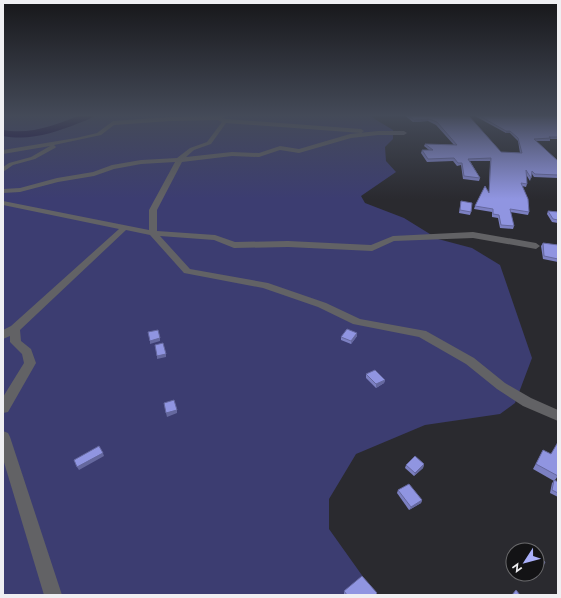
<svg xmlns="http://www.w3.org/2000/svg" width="561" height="598" font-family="Jost,sans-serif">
  <rect width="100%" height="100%" fill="#2a2a2f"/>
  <path fill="#3c3d71" d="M3,115H371L373,118L393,130V139L385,147L386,161L396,172L361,196L365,203L404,218L438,239L472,248L500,265L532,358L515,403L500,414L425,425L356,454L329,499V529L376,595H3Z"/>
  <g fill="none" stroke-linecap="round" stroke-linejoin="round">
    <path fill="#120446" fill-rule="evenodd" d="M81,115H95C91,119 84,121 79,123C54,133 30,141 3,136V130C31,135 55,125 81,115Z"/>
    <g fill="#626265" fill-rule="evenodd">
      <path d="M221,115H228L222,118L226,119L361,129L364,131L361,133L226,123L211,144L194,150L186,157L232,152L259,153L280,146L299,149L350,134L378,131H404L407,133L404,135H378L351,138L299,153L280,150L259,157L232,156L182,162L157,210V231L215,235L235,242L288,241L371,245L393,236L473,232L536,243L540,246L536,249L473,238L394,241L372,251L288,247L234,248L214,240L160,236L190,269L268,283L326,303L360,319L426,331L474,358L505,383L531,398L558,410V421L523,406L497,389L466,364L419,337L353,324L318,307L263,288L184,273L150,235L126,230L20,330L21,341L31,349L36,363L8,412L3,413V397L24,363L22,354L10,342V336L3,339V330L11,326L119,229L3,205V201L149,230V210L175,162L141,164L114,169L94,176L58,182L20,192L3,193V189L20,188L57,178L93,172L112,165L141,160L177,158L190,148L207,142L222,122L218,120L170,121L114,125L101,135L54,145L56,147L55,148L35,159L13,165L3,172V167L9,163L31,157L50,146L3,154V150L76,138L97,133L113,121L170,117L217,116Z"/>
      <path d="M3,431L8,433L10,437L62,595H44L3,459Z"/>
    </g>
  </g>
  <g fill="#7c80c2">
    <path d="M404,115H468L501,152L520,153L518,141L510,133H506L473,115H558V139H550V141H536L558,161V178L534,177L532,174L530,181L527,176V184L526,187L522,186L529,212L528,215L510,212L514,226L513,229L500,228L498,218L492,217V212L474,209L475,206L489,192L490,161H470L480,178L479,181L463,179L461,165L457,166L453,161L427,162L421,153L422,150H429L424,146L425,144L454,145L436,125L428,121L413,122Z"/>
    <path d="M461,201L471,212L470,215L459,213Z"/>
    <path d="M548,211L558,212V223L552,222L547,214Z"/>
    <path d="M543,243L558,245V262L543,259L541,246Z"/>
    <path d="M357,336L351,344L341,340V337Z"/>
    <path d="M366,374L385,380L384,383L376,388L366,378Z"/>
    <path d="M543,450L558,476L555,480L558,482V497L550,493L552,483L554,481L533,469Z"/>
    <path d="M424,464L423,468L414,476L405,468L406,465Z"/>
    <path d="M398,490L422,500L421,503L409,510L397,493Z"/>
    <path d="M531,574H537L538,575L536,578Z"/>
    <path d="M344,591L377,593L376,595H344Z"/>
  </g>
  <g fill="#65689e">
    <path d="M429,119L428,121L413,122L414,120Z"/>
    <rect x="506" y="131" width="4" height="2"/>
    <path d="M357,333V336L351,344V341Z"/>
    <path d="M160,338V341L150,344V341Z"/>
    <path d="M166,354V357L157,359V356Z"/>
    <path d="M385,380L384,383L376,388V384Z"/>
    <path d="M177,410V413L167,417L166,413Z"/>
    <path d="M103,453L104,456L79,470L77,467Z"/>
    <path d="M424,464L423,468L414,476L415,473Z"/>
    <path d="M422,500L421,503L409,510L411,507Z"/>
  </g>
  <g fill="#9095e1" stroke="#65689e">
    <path d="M407,115H468L501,152L522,153L518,138L510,131H506L478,115H558V137H549L551,138L534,139L558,161V175L535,174L532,171L531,178L526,170L527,184L521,183L528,199L529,212L510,209L514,226L501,225L499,215L493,214V209L475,206L485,186L489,193L491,158L468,159L480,178L464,176L462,163H458L454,158L428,159L422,150H433L425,144L457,145L437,122L429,119L414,120Z"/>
    <path d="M461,201L472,203L471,212L460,210Z"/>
    <path d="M548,211L558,212V220L553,219Z"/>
    <path d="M543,243L558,245V259L544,256Z"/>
    <path d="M347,329L357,333L351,341L341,337Z"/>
    <path d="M158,330L160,338L150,341L148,332Z"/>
    <path d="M163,343L166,354L157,356L155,345Z"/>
    <path d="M375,370L385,380L376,384L366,374Z"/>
    <path d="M174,400L177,410L166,413L164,403Z"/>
    <path d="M558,442V476L536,464L543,450L551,454Z"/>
    <path d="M99,446L103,453L77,467L74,460Z"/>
    <path d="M415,456L424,464L415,473L406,465Z"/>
    <path d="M554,480L558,482V493L552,490Z"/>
    <path d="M409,484L422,500L411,507L398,490Z"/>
    <path d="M537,556L545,562L538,575L536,574H537Z"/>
    <path d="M362,576L377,593L375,595H347L344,591Z"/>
    <path d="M516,590L520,595H512Z"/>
  </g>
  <linearGradient id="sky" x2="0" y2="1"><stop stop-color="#17171a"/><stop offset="0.58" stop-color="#444a58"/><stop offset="1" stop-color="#444a58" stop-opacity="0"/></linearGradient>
  <rect width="561" height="199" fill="url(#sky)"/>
  <rect width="561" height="598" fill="none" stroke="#efeff2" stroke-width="8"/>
  <g transform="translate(525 562) rotate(234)"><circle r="19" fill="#131315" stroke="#6b6b6d"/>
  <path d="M0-3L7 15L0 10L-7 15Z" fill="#aab0fb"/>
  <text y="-6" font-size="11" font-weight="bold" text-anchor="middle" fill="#efeff2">N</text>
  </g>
</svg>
